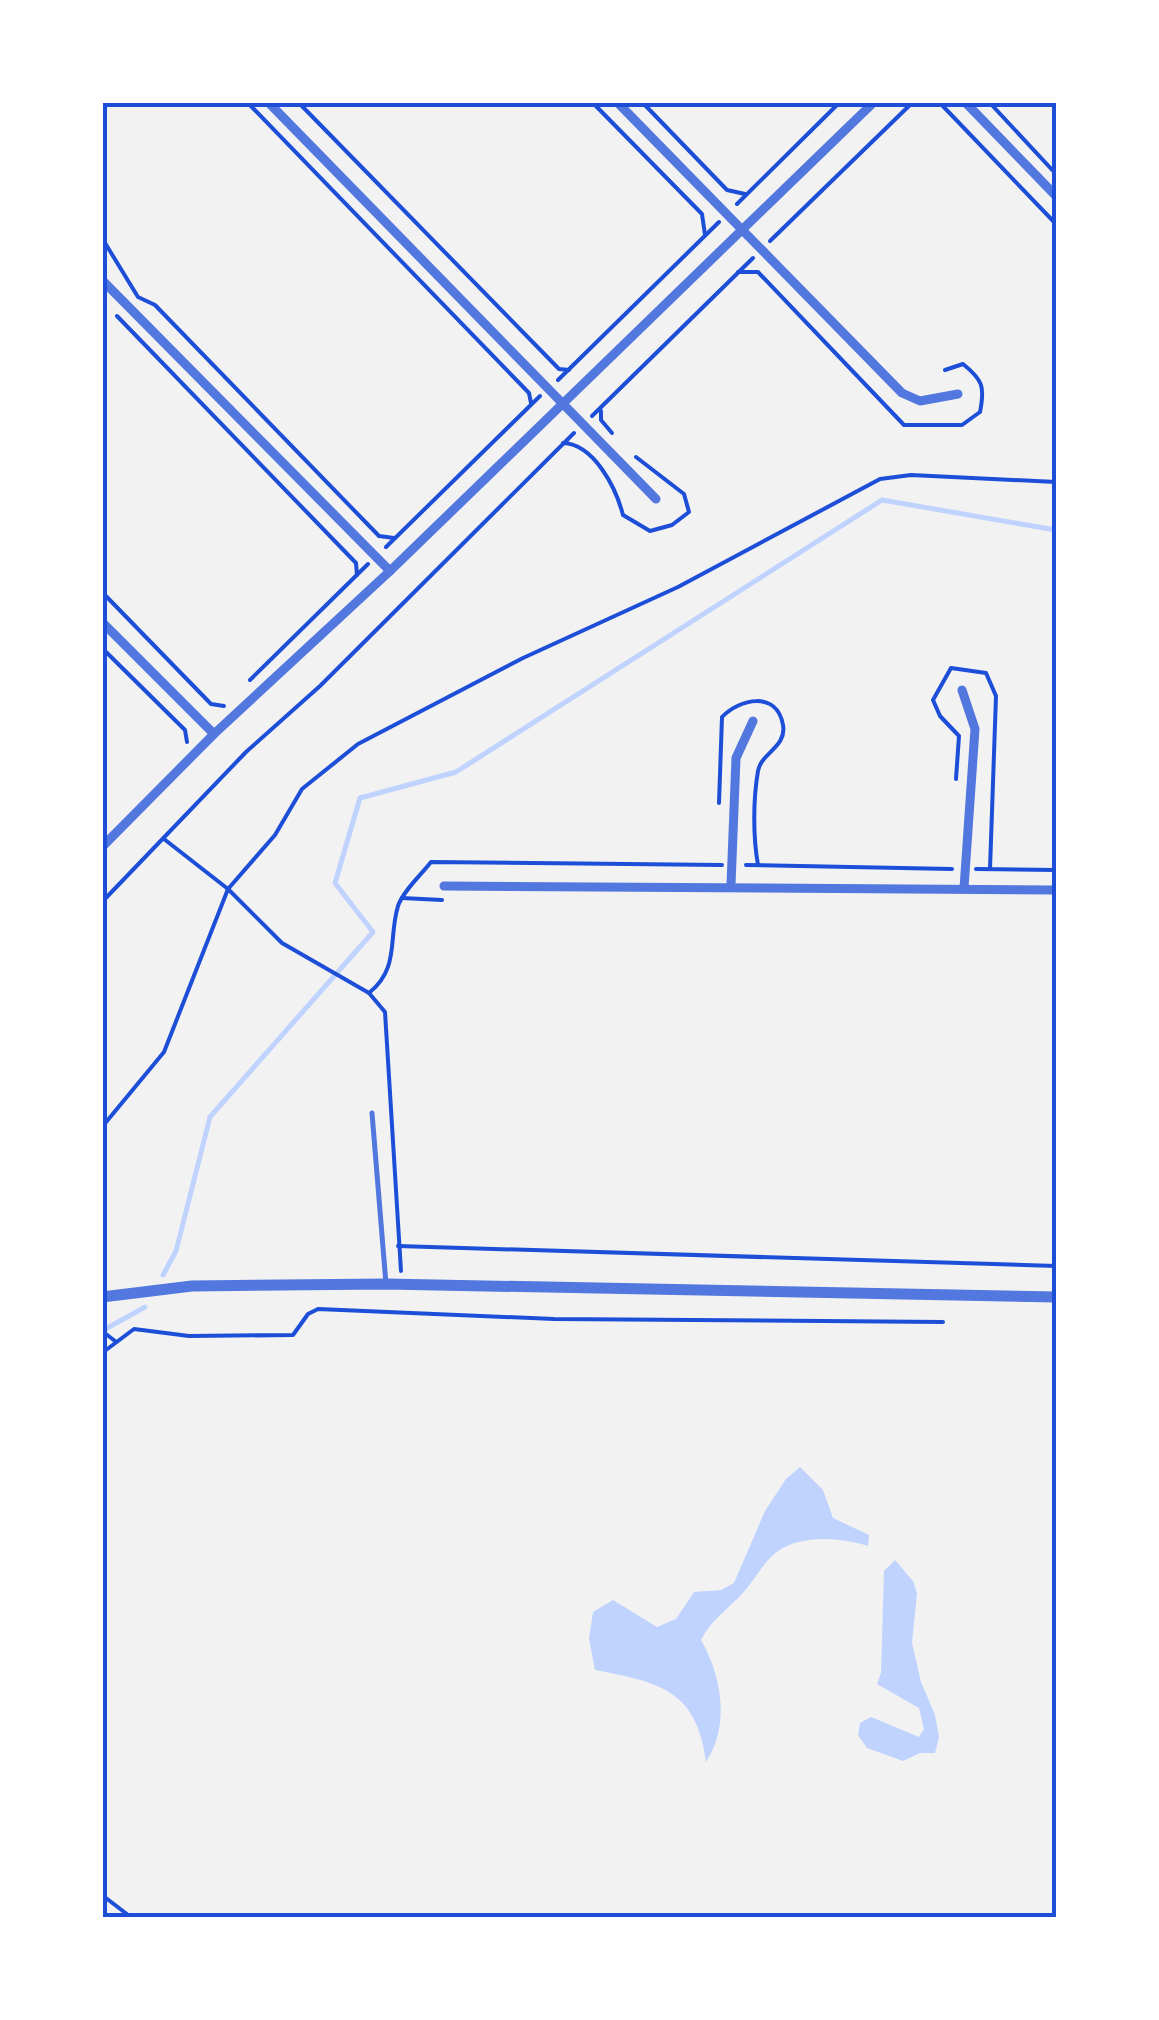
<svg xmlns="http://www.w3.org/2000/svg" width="1159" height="2020" font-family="Montserrat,sans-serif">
  <rect width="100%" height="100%" fill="#f2f2f2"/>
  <g fill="#bfd3fe">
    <path d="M800,1467L823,1490L833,1518L869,1535L868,1546C840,1537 794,1533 771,1557C760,1568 753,1582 742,1594C728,1609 710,1621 701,1640C722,1677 730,1725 706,1762C697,1689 658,1682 595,1670L589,1639L593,1612L613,1600L657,1627L676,1619L694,1592L721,1590L734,1583L765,1511L786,1479Z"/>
    <path d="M895,1560L913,1581L917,1593L912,1643L921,1682L935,1715L939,1737L935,1753H920L903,1761L867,1748L858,1735L860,1723L871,1717L919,1737L924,1729L919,1708L877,1684L881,1673L884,1571Z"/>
  </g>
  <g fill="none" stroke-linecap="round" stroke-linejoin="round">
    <g stroke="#bfd3fe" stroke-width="5">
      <path d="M163,1275L176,1251L210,1117L373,932L335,883L360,798L456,772L882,500L1056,530"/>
      <path d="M102,1331L145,1307"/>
    </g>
    <g stroke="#1d4ed8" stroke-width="4">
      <path d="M247,102L529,393L531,403"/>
      <path d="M298,102L559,369L569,370"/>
      <path d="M592,102L702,214L705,235"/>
      <path d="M642,102L727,190L745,194"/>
      <path d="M939,102L1056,224"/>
      <path d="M989,102L1056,174"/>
      <path d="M737,204L840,102"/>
      <path d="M102,238L138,297L155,305L379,536L394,538"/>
      <path d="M770,241L913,102"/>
      <path d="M738,272H758L904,425H962L980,412C985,387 983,380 963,364L945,370"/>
      <path d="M117,316L356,563L357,575"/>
      <path d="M558,380L719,222"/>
      <path d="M601,411V420L612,433"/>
      <path d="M592,416L753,258"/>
      <path d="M563,443C594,444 616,488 623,515L650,531L672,525L689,512L684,494L636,457"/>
      <path d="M386,547L540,396"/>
      <path d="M102,592L211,704L224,706"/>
      <path d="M102,648L185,730L187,742"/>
      <path d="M250,680L368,564"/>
      <path d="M956,779L959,736L940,716L933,700L951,668L986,673L996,696L990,869"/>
      <path d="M719,803L722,717C739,699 777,690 783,725C787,747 761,753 758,771C753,800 753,837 758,865"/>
      <path d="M164,839L228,889L282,943L369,993C400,968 388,939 398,906C403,891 421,875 431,862L722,865"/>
      <path d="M746,865L952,869"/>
      <path d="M976,869L1056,870"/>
      <path d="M402,898L442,900"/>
      <path d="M102,902L246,752L320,686L574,433"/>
      <path d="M369,993L385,1012L401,1271"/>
      <path d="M102,1127L164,1052L228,889L275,835L302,789L358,744L523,658L678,587L880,479L911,475L1056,482"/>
      <path d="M398,1246L1056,1266"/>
      <path d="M102,1331L115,1341"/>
      <path d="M102,1353L134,1329L189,1336L293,1335L308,1314L318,1309L554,1319L943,1322"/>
      <path d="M102,1895L132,1918"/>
    </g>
    <path stroke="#5277de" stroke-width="5" d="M372,1113L386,1284"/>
    <g stroke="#5277de" stroke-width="9">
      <path d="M268,102L656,499"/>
      <path d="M617,102L902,393L920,401L958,394"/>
      <path d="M965,102L1056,196"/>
      <path d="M102,280L390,571"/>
      <path d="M102,622L214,734"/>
      <path d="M962,690L975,729L964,888"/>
      <path d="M102,847L214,734L390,571L874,102"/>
      <path d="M731,885L736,758L753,721"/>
      <path d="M444,886L1056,890"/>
    </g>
    <path stroke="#5277de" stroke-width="11" d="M102,1297L192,1286L386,1284L1056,1297"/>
  </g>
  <rect width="1159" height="2020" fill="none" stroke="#ffffff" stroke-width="210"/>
  <rect x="105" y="105" width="949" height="1810" fill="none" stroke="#1d4ed8" stroke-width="4"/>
</svg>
